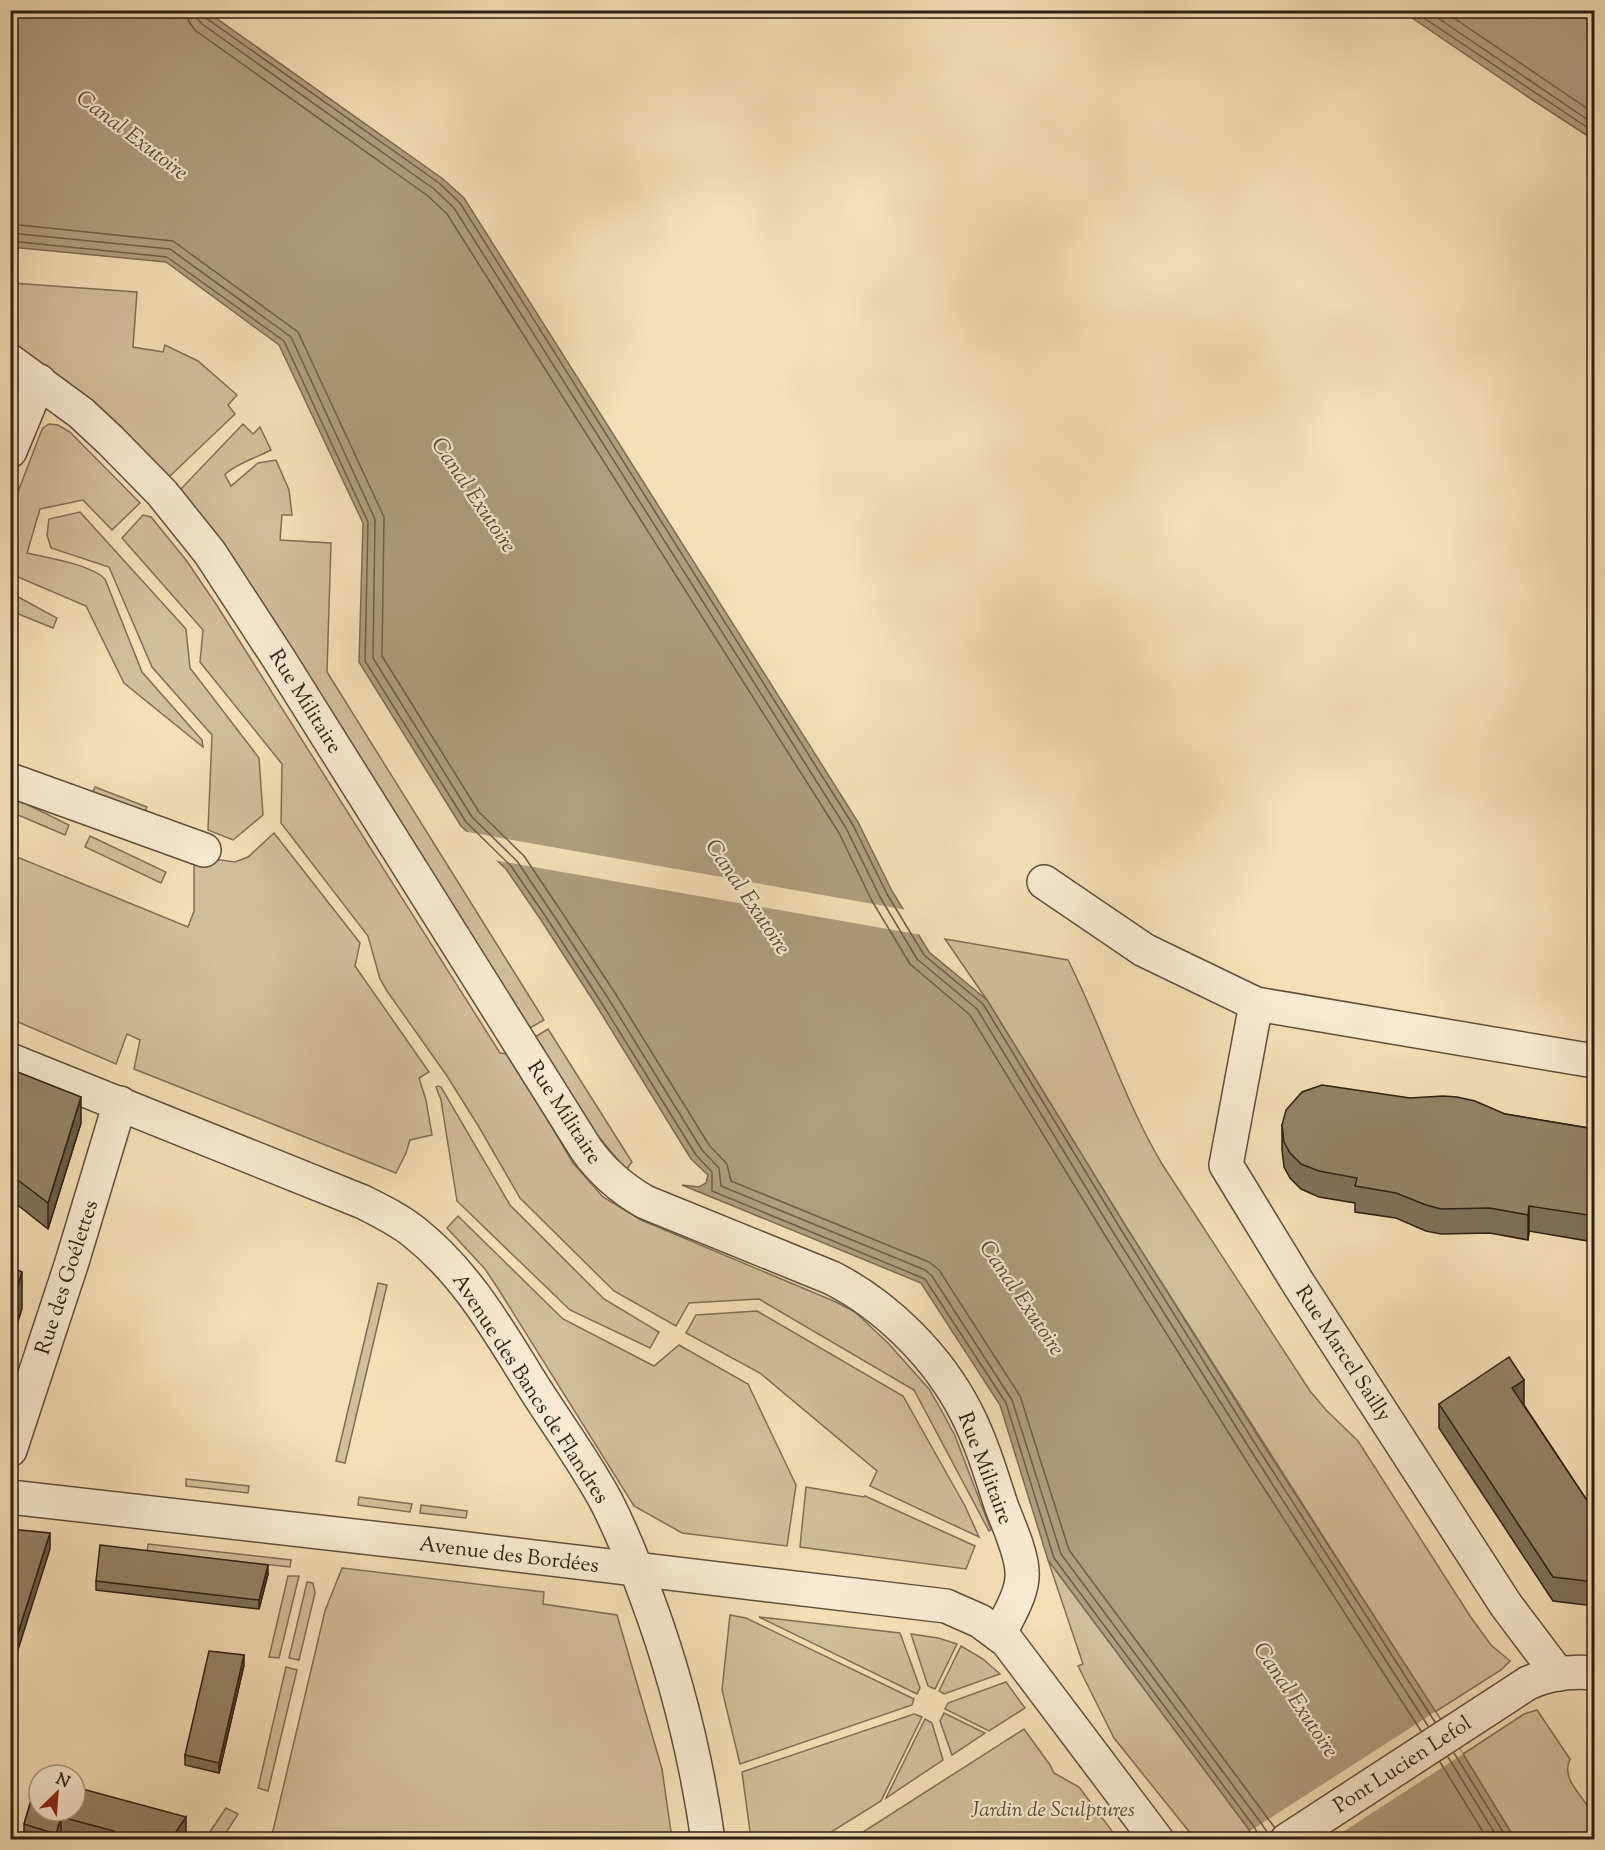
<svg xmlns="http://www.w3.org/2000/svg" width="1605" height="1850" font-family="'Sorts Mill Goudy',serif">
  <rect width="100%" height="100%" fill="#f4dfb6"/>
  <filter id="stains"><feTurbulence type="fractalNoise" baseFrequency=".00333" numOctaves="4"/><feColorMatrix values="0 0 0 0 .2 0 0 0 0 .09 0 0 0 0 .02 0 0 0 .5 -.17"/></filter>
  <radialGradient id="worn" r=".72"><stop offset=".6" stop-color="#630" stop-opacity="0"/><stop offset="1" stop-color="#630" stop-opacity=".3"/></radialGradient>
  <g fill="#d2be9a" stroke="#806e55" stroke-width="1.5">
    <path d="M11,283L137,292L133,347L163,352L165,345L198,361L237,395L228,405L235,414L169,477L76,389L11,342Z"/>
    <path d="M49,424L58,425L70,432L140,503L112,530L83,500L40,509L27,553C48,558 90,564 105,579L142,672L202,740L203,747L124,683L86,606L11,574V510L41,432L43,428Z"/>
    <path d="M243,424L253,434L260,427L271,450C260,456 231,466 225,475L231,486L258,463L276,460L289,490L292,515H282L280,540L331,543L327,672L544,1020L530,1028L178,492Z"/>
    <path d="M80,512L186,629L190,668L259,758L263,815L233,840L208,830L212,735L152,667L109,567L51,548L47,535L49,519Z"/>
    <path d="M143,515L151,517L186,560L216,604L500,1053L509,1054L573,1163L603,1197L641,1220L836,1302L855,1312L888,1343L929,1389L944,1415L955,1436L991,1530L989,1531L914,1390L759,1299L689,1303L676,1326L614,1291L520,1198L479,1127L447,1076L387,991L380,979L368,936L281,823L282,764L200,662L203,630L122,538Z"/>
    <path d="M11,593L57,618L53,628L11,611Z"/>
    <path d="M95,787L147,807L141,822L89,802Z"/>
    <path d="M10,796L69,825L65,835L11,812Z"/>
    <path d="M274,833L360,943L355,966L429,1072L419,1078L426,1100L432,1135L410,1140L406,1153L396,1173L134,1069L140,1040L127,1034L116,1064L11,1019L10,854L188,927L194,911V861L213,859L235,862L248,857Z"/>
    <path d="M90,836L166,872L161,883L85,847Z"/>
    <path d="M945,939L1068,960C1102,1027 1124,1100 1162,1164L1310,1391L1326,1410L1358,1441L1470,1616L1491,1645L1510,1661L1501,1670L1435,1712L1125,1225L987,1000Z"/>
    <path d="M548,1029L632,1162L626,1170L595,1132L535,1037Z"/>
    <path d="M438,1086L441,1087L510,1205L604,1299L659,1332L650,1348L570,1310L457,1201L441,1100L436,1087Z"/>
    <path d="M458,1216L563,1319L654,1366L679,1345L748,1384L796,1485L787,1546L682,1533L634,1506L497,1287L485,1269L447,1228Z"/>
    <path d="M378,1283L387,1285L345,1463L336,1461Z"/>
    <path d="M757,1311L903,1396L965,1506L979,1537L870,1486L877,1471L760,1373L686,1333L696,1315Z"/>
    <path d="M186,1479L249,1486L248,1493L186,1486Z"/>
    <path d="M806,1487L864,1497L865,1496L975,1546L966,1569L800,1547Z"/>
    <path d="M359,1497L412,1504L410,1512L358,1505Z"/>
    <path d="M421,1505L467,1511L466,1518L420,1513Z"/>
    <path d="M148,1544L291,1560L290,1567L147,1552Z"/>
    <path d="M1048,1560L1250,1831L1239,1839H1195L1114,1738L1078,1666L1083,1664Z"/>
    <path d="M342,1568L544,1592L543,1604L617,1615L662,1769L672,1839H271L325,1611Z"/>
    <path d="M288,1576H299L279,1658L269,1657Z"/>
    <path d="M307,1582L313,1583L315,1593L299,1660L289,1658Z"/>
    <path d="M730,1615L746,1618L914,1699L912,1705L740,1764L722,1690Z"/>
    <path d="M759,1617L900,1633L920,1688L917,1694Z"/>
    <path d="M911,1634L938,1638L957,1644L935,1689L928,1686Z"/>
    <path d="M961,1646L983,1659L1000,1674L944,1694L939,1691Z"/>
    <path d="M286,1667L297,1670L268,1791L258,1788Z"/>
    <path d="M1006,1682L1025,1708L989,1731L945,1709L948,1703Z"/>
    <path d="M1537,1710L1570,1759C1559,1783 1590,1799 1594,1820C1596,1826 1595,1834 1594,1839H1515L1463,1754L1524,1714Z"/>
    <path d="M944,1713L985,1733L952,1755L940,1721Z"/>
    <path d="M914,1714L922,1717L881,1801L820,1839H751L742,1772Z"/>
    <path d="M925,1719L932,1723L943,1760L886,1798Z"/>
    <path d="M1024,1729L1050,1765L1054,1773L1079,1787L1118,1839H852Z"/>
    <path d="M226,1808L238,1814L222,1839H205Z"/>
  </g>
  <g fill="#b09e7e" stroke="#7c6b52" stroke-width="1.5">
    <path d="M11,11H206L443,179L464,198L858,822L892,891L929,952L987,1000L1125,1225L1266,1449L1463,1754L1515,1839H1256L1048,1560L1000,1405L921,1283L682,1185L699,1187L706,1183L708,1175L691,1159L596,1005L541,920L506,869L461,826L359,662L363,523L279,345L166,262L11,247Z"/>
    <path d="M1402,11H1594V140L1531,99Z"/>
  </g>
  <g fill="#f4dfb6">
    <path d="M462,831L907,910L922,935L493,860Z"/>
    <path d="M1435,1712L1463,1754L1332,1839H1256L1250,1831Z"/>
  </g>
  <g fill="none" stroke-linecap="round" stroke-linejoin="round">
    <g stroke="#6e5e47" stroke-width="1.5">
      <path d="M187,10L189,22L196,31L428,196L447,214L839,833L872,901L910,964L970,1015L1106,1237L1247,1462L1421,1731"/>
      <path d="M196,10L197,18L202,24L434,189L454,208L846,828L880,897L917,959L977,1009L1113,1232L1255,1457L1428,1726"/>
      <path d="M203,10L206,18L439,183L460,203L853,825L887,894L924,955L983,1004L1120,1228L1261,1453L1435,1722"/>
      <path d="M1412,10L1594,132"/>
      <path d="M1426,10L1594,124"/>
      <path d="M1442,10L1594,113"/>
      <path d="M10,224L173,241L298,332L384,517L382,656L479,812L524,856L559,908L615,993L709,1145L727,1164L731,1181L929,1262L939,1270L1020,1396L1069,1550L1275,1828"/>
      <path d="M10,233L170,249L291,337L375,519L373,658L472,817L517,861L552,913L608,998L702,1150L719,1168L721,1186L925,1270L932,1276L1012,1400L1061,1554L1261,1823L1267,1832L1268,1840"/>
      <path d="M10,241L167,257L284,341L368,522L365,661L466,822L511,866L546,917L601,1002L696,1155L712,1172V1191L925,1279L1006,1403L1054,1558L1255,1828L1260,1840"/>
      <path d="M1454,1753L1508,1840"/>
      <path d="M1448,1757L1499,1840"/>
      <path d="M1440,1762L1488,1840"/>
    </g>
    <g stroke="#5f4f3a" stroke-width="36">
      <g id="minor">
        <path d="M10,361L81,413L110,440L162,493L210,553L279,659L586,1149C602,1172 621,1188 645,1202L832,1278C887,1306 938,1357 966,1412C981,1441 991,1474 1001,1505C1008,1524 1021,1551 1022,1571C1024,1592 1008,1616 999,1635"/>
        <path d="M10,451L39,381"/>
        <path d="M10,780L204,850"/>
        <path d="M1044,882L1144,950L1256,1004L1594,1061"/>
        <path d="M1256,1004L1226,1165L1298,1283L1506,1605L1558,1674"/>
        <path d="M10,1060L363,1202C381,1211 399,1220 414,1232C467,1274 498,1330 533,1386C557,1424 585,1462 606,1501C622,1532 635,1565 647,1598C676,1676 696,1756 708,1840"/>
        <path d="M10,1450L72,1262L120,1103"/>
        <path d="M10,1497L434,1545L946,1606L980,1621L1007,1641L1157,1840"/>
        <path d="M1287,1840L1528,1683C1550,1673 1571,1671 1594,1673"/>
      </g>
    </g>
    <use href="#minor" stroke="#f8ead0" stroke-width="33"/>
  </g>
  <g fill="#7f7158" stroke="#2d1f10" stroke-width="1.5">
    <path d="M10,1069L81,1123L48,1229L10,1199Z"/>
    <path d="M1505,1114L1594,1129V1242L1529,1231L1528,1240L1490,1233L1441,1234L1426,1231L1396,1218L1355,1212V1203L1319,1197L1301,1189L1290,1178L1284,1167L1282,1150V1125Z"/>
    <path d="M1439,1404L1524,1405L1594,1511V1606L1553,1601L1439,1428Z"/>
    <path d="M268,1574L259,1609L96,1590V1581Z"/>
    <path d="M244,1665L219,1773L185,1765V1755Z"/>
    <path d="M38,1777L186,1835L183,1839H80L61,1834L60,1839H24V1824Z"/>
  </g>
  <g fill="#685c47" stroke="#2d1f10" stroke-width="1.5">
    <path d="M81,1097V1123L48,1229V1203Z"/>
    <path d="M1529,1206V1231L1528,1240V1215Z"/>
    <path d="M22,1272V1309L10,1346V1310Z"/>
    <path d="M1524,1380V1405L1512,1413V1388Z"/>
    <path d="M50,1533V1549L10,1675V1658Z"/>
    <path d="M268,1565V1574L259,1609V1600Z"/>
    <path d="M244,1655V1665L219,1773V1763Z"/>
    <path d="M12,1696V1712L10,1718V1702Z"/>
    <path d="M61,1817V1834L60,1839H56V1834Z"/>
    <path d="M186,1817V1835L183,1839H171Z"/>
  </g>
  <g fill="#948366" stroke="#2d1f10" stroke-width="1.5">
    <path d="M10,1069L81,1097L48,1203L10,1174Z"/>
    <path d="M1322,1085L1410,1098L1443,1096L1457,1097L1475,1101L1505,1114L1594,1129V1216L1529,1206L1528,1215L1490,1208L1441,1209L1426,1205L1396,1193L1355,1186L1357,1178L1319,1171L1301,1164L1290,1153L1284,1142L1282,1125L1286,1110L1302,1092Z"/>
    <path d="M10,1267L22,1272L10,1310Z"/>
    <path d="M1509,1357L1524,1380L1512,1388L1594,1511V1582L1553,1577L1439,1404Z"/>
    <path d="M10,1529L50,1533L10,1658Z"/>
    <path d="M100,1545L268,1565L259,1600L96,1581Z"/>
    <path d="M209,1651L244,1655L219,1763L185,1755Z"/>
    <path d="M38,1777H39V1811H75V1787L186,1817L171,1839H112L114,1831L61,1817L56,1834L24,1824Z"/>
  </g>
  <g text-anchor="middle" stroke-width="4.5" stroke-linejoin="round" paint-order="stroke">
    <g font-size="21" fill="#2d1f10" stroke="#f8ead0">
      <text transform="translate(306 701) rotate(58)" y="7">Rue Militaire</text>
      <text transform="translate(565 1112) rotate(57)" y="7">Rue Militaire</text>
      <text transform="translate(66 1277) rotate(-72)" y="7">Rue des Goélettes</text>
      <text transform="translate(1344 1353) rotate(57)" y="7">Rue Marcel Sailly</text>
      <text transform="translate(531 1388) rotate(57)" y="7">Avenue des Bancs de Flandres</text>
      <text transform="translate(986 1468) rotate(69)" y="7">Rue Militaire</text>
      <text transform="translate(509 1554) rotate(7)" y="7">Avenue des Bordées</text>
      <text transform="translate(1402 1764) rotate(-33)" y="7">Pont Lucien Lefol</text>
    </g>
    <g font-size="21" font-style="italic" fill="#5f4f39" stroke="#f8ead0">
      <text x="1053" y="1816">Jardin de Sculptures</text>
    </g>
    <g font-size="22" font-style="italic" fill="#5b4b36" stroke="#f8ead0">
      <text transform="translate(133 134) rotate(37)" y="8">Canal Exutoire</text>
      <text transform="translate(475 494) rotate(56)" y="8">Canal Exutoire</text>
      <text transform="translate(749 896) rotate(56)" y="8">Canal Exutoire</text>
      <text transform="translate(1023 1297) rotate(56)" y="8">Canal Exutoire</text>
      <text transform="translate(1297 1699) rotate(56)" y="8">Canal Exutoire</text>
    </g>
  </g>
  <rect width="1605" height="1850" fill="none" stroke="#f4dfb6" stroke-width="36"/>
  <rect x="12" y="12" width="1581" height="1826" fill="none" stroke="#2d1f10" stroke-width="3"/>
  <rect x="18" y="18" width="1569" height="1814" fill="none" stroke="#2d1f10" stroke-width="1.5"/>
  <g transform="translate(57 1793) rotate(25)"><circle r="28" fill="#f8ead0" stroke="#a79983" stroke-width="1.5"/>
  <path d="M0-4.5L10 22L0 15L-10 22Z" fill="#8f2418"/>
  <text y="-9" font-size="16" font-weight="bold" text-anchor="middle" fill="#2d1f10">N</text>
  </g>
  <rect width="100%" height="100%" filter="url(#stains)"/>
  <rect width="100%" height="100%" fill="url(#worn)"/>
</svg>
